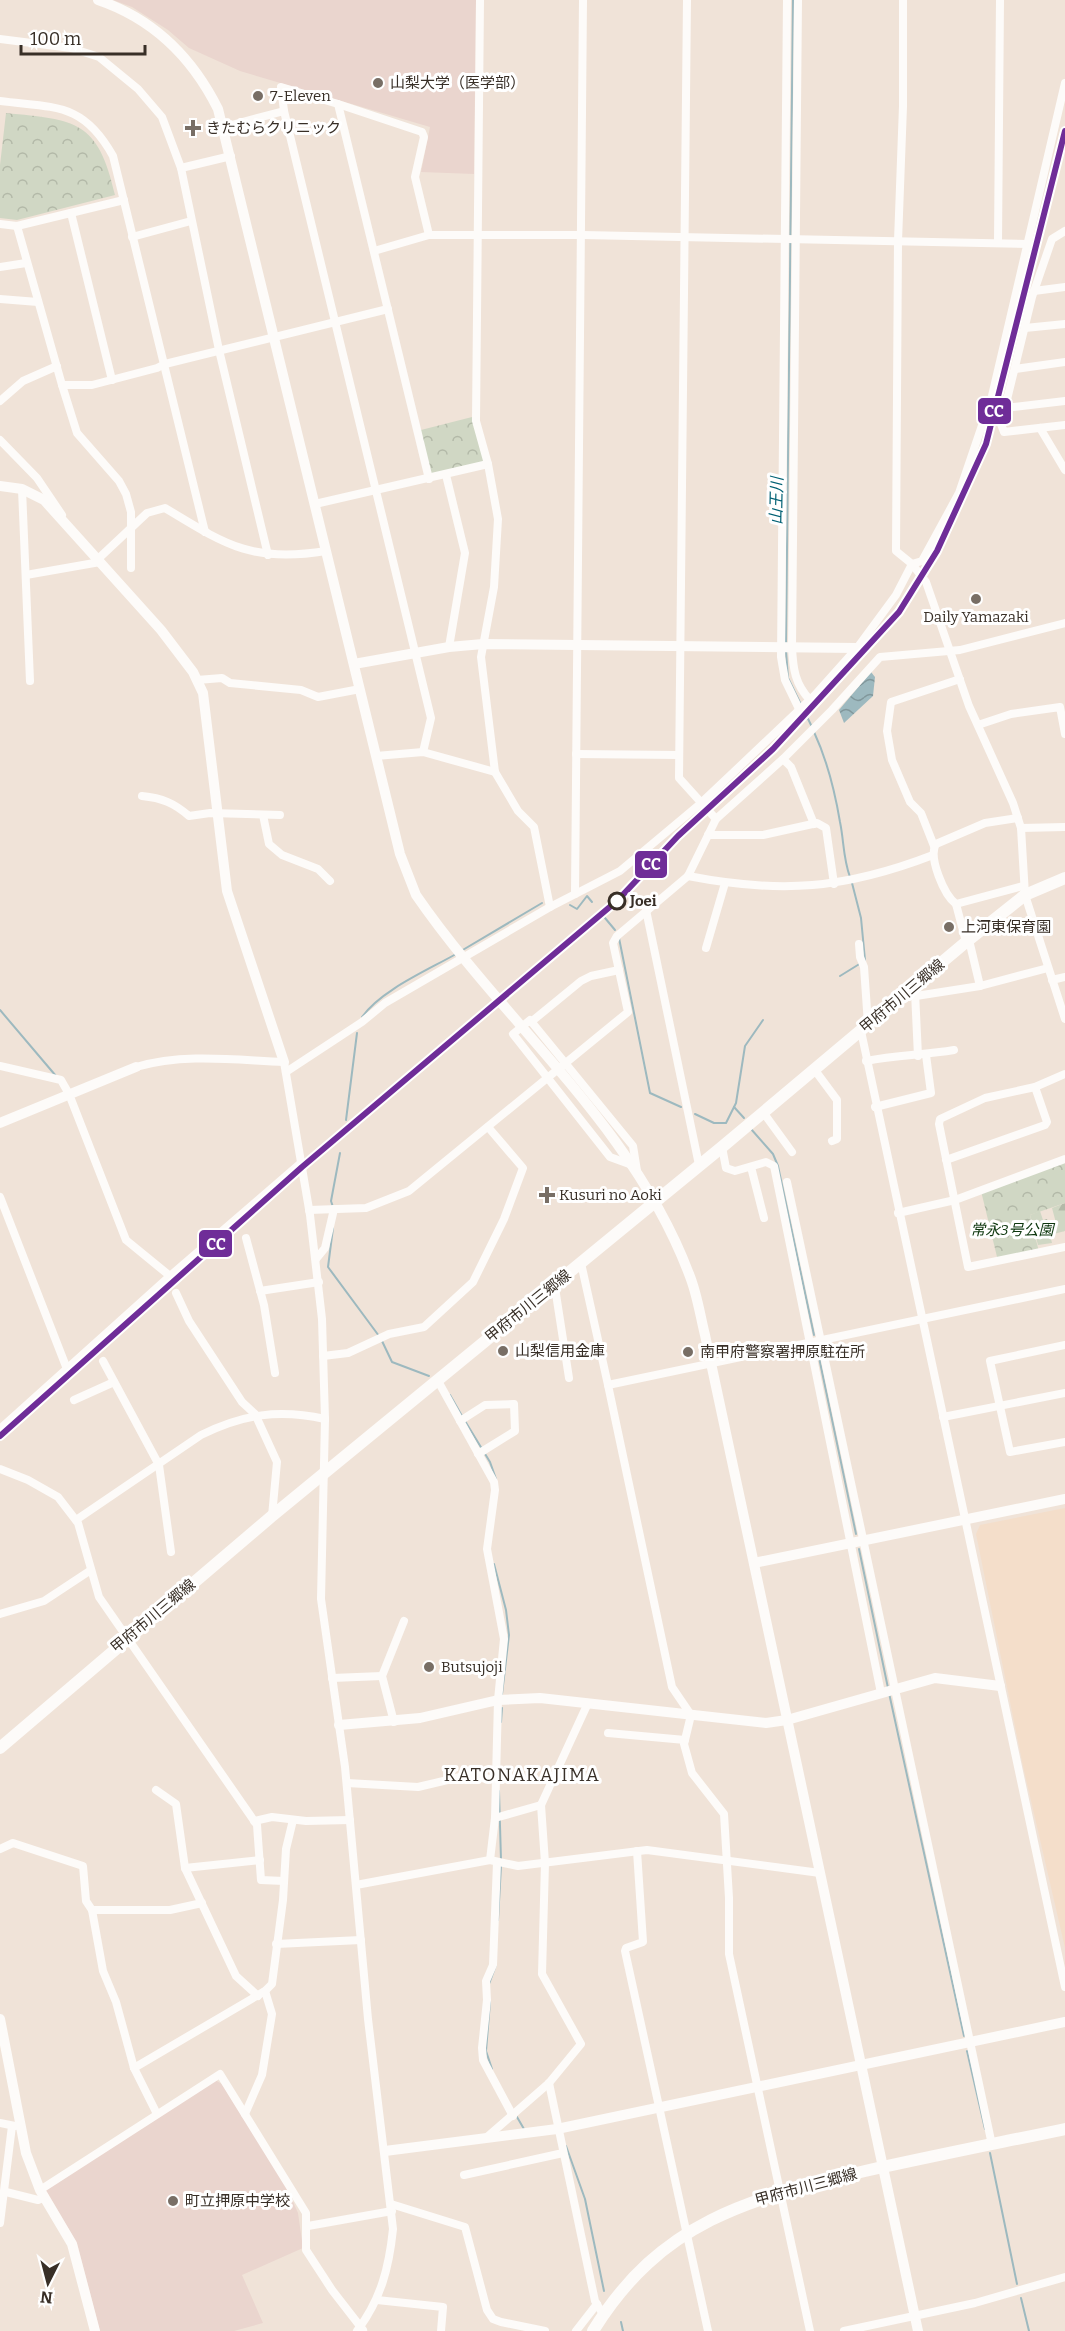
<svg xmlns="http://www.w3.org/2000/svg" width="1065" height="2331" font-family="Bitter,'Noto Sans JP',serif">
  <defs>
    <pattern id="forest-firs" width="22" height="20" patternUnits="userSpaceOnUse" patternTransform="scale(1.5)"><rect width="22" height="20" fill="#d0d7c4"/><path d="M5 1l3.5 6h-7zM16 11l3.5 6h-7z" fill="#b3b9a8"/></pattern>
    <pattern id="park-crowns" width="20" height="18" patternUnits="userSpaceOnUse" patternTransform="scale(1.5)"><rect width="20" height="18" fill="#d0d7c4"/><path d="M2 6a3 3 0 1 1 6 0M12 15a3 3 0 1 1 6 0" fill="none" stroke="#b3b9a8"/></pattern>
    <pattern id="water-waves" width="16" height="10" patternUnits="userSpaceOnUse" patternTransform="scale(1.5)"><rect width="16" height="10" fill="#9db9bf"/><path d="M0 5q4-4 8 0t8 0" fill="none" stroke="#81979b"/></pattern>
  </defs>
  <rect width="100%" height="100%" fill="#f0e3d8"/>
  <path fill="#f4deca" d="M1065,1508V1948L1023,1766L976,1534L980,1525Z"/>
  <g fill="#ead5ce">
    <path d="M113,0H476L474,174L421,172L430,127L240,71L189,48L168,30L132,7Z"/>
    <path d="M215,2080L222,2084L286,2186L298,2213L303,2248L242,2275L263,2323L234,2331H100L77,2243L46,2190Z"/>
  </g>
  <path fill="url(#forest-firs)" d="M1065,1203V1231L1050,1235L1052,1243L1038,1245L1030,1215L1040,1211L1043,1220L1047,1219L1049,1225L1056,1223L1052,1208Z"/>
  <g fill="url(#park-crowns)">
    <path d="M6,113C76,120 98,120 115,195L17,220L0,218V165Z"/>
    <path d="M476,416L488,464L429,479L417,431Z"/>
    <path d="M1065,1159V1203L1030,1215L1039,1252L998,1261L981,1191Z"/>
  </g>
  <path fill="url(#water-waves)" d="M871,672L875,677L873,696L844,723L839,710Z"/>
  <g fill="none" stroke-linecap="round" stroke-linejoin="round">
    <g stroke="#9db9bf" stroke-width="2">
      <path d="M786,642L793,0"/>
      <path d="M786,651L788,678L812,727"/>
      <path d="M814,732C827,760 835,792 840,822C844,841 843,858 850,877"/>
      <path d="M852,883L861,918L865,960"/>
      <path d="M570,905L577,909L587,896L592,902"/>
      <path d="M605,918L615,930"/>
      <path d="M619,938L650,1093L681,1107"/>
      <path d="M461,951L542,903"/>
      <path d="M840,976L861,963"/>
      <path d="M0,1010L56,1076"/>
      <path d="M362,1017C381,990 428,970 456,954"/>
      <path d="M734,1107L744,1118"/>
      <path d="M695,1114L714,1123H726L736,1103L745,1046L763,1020"/>
      <path d="M346,1120L357,1033"/>
      <path d="M751,1129L773,1154L778,1166L814,1335"/>
      <path d="M333,1207L331,1201L340,1153"/>
      <path d="M333,1228L328,1267L379,1336"/>
      <path d="M382,1341L392,1362L429,1376"/>
      <path d="M817,1348L856,1534"/>
      <path d="M450,1395L462,1416"/>
      <path d="M465,1421L490,1462L496,1479"/>
      <path d="M859,1549L888,1688"/>
      <path d="M494,1564L506,1610L509,1635L502,1694"/>
      <path d="M889,1693L964,2036"/>
      <path d="M501,1722L502,1708"/>
      <path d="M499,1791L501,1860"/>
      <path d="M498,1920L501,1866"/>
      <path d="M489,1984L496,1965"/>
      <path d="M490,2002L486,2051L492,2069"/>
      <path d="M967,2051L985,2129"/>
      <path d="M517,2117L524,2129"/>
      <path d="M566,2146L585,2199L604,2291"/>
      <path d="M990,2153L1017,2284"/>
      <path d="M1021,2298L1029,2331"/>
      <path d="M621,2322L623,2331"/>
    </g>
    <g stroke="#fdfbf9" stroke-width="8">
      <path d="M480,0L476,421L488,464L498,519L494,587L481,657L495,772L518,811L534,827L550,907"/>
      <path d="M687,0L679,778L716,819"/>
      <path d="M787,0L781,657L785,680L800,711"/>
      <path d="M798,0L792,647C793,669 795,684 810,700"/>
      <path d="M903,0V106L898,241L896,551L912,564L926,582L969,706L1013,803L1021,828L1025,895L1065,1019"/>
      <path d="M0,39L71,48L99,57L138,89L162,117L181,168L219,350L268,555"/>
      <path d="M0,101C55,108 83,102 113,156L205,532"/>
      <path d="M338,104L422,132L424,137L415,177L429,235"/>
      <path d="M284,111L281,87L338,104L429,479"/>
      <path d="M224,127L284,111L431,718L423,752"/>
      <path d="M181,168L231,156"/>
      <path d="M71,213L112,380"/>
      <path d="M0,224L17,226L124,200"/>
      <path d="M17,226L62,385H92L157,368L165,364L388,309"/>
      <path d="M1065,231L1052,239L1032,297L1001,424L1004,432L1065,425"/>
      <path d="M132,237L191,221"/>
      <path d="M998,242L1000,0"/>
      <path d="M374,251L429,235H583L1028,244"/>
      <path d="M0,267L26,263"/>
      <path d="M1034,291L1065,287"/>
      <path d="M0,299L38,302"/>
      <path d="M1025,328L1065,324"/>
      <path d="M1015,369L1065,362"/>
      <path d="M62,385L77,433L119,481L126,494L131,512V568"/>
      <path d="M0,401L23,381L57,366"/>
      <path d="M1005,408L1065,401"/>
      <path d="M1040,428L1065,470"/>
      <path d="M0,440L37,478L62,515"/>
      <path d="M446,475L465,553L449,647"/>
      <path d="M22,489L30,681"/>
      <path d="M315,504L488,464"/>
      <path d="M98,559L147,513L165,508C226,545 252,563 326,551"/>
      <path d="M26,575L100,562"/>
      <path d="M197,680L222,678L230,683L301,690L318,697L360,689"/>
      <path d="M978,725L1011,714L1060,707L1065,734"/>
      <path d="M576,754L679,755"/>
      <path d="M376,756L423,752L495,772"/>
      <path d="M783,759L791,767L814,824"/>
      <path d="M142,796C162,798 174,803 189,816L210,813L280,815"/>
      <path d="M263,815L269,844L282,855L318,869L330,881"/>
      <path d="M1018,818L985,823L936,844C928,857 944,895 956,904L1023,886"/>
      <path d="M1021,828L1065,827"/>
      <path d="M708,835H763L817,823L826,828L834,884"/>
      <path d="M934,846L921,813L910,802L892,760L887,731L891,702L960,679"/>
      <path d="M688,876C781,894 845,889 933,855"/>
      <path d="M575,894L583,0"/>
      <path d="M956,904L966,942"/>
      <path d="M646,910L699,1165"/>
      <path d="M969,940L980,986"/>
      <path d="M859,944L860,957L864,967L868,1024"/>
      <path d="M706,948L725,883"/>
      <path d="M1052,980L1065,977"/>
      <path d="M915,992L918,1056"/>
      <path d="M916,996L980,986L1048,968"/>
      <path d="M531,1022L581,981L591,976L619,970"/>
      <path d="M861,1031L1065,1987"/>
      <path d="M866,1061C896,1055 924,1055 954,1050"/>
      <path d="M0,1066L61,1080L69,1094L126,1240L170,1276"/>
      <path d="M136,1067C185,1053 234,1060 284,1062L310,1215L322,1319L325,1419L321,1599L345,1767L368,2019L393,2229C389,2268 381,2299 357,2331"/>
      <path d="M814,1069L837,1100V1139L832,1141"/>
      <path d="M286,1072L362,1022L385,1003L550,907L620,871L700,804L815,695L857,648L896,595L912,564L922,561L959,493L992,396L1065,83"/>
      <path d="M1065,1074L1035,1087L985,1098L940,1119L939,1124L968,1267L1065,1247"/>
      <path d="M875,1107L931,1093L926,1055"/>
      <path d="M763,1112L792,1152"/>
      <path d="M722,1147L726,1168L735,1171L766,1162L774,1166L881,1693"/>
      <path d="M946,1160L1045,1125L1047,1122L1035,1087"/>
      <path d="M632,1165L610,1157L513,1034L530,1020L633,1146L637,1171"/>
      <path d="M751,1167L764,1218"/>
      <path d="M787,1182L992,2145"/>
      <path d="M0,1197L67,1369"/>
      <path d="M309,1210L366,1208L409,1191L628,1012L613,943L617,936L688,876L716,819L783,759L832,710L880,657L960,650L1065,623"/>
      <path d="M898,1213L955,1200L1065,1159"/>
      <path d="M246,1238L264,1305L275,1373"/>
      <path d="M316,1259L325,1248L334,1209"/>
      <path d="M581,1263L608,1385L1065,1289"/>
      <path d="M551,1287L556,1294L569,1378"/>
      <path d="M260,1291L319,1282"/>
      <path d="M176,1293L189,1321L242,1402L255,1414L277,1462L272,1516"/>
      <path d="M1065,1345L990,1361L1010,1452L1065,1442"/>
      <path d="M323,1356L348,1353L389,1334L424,1327L473,1282L504,1219L523,1168L488,1127"/>
      <path d="M103,1361L159,1465L171,1552"/>
      <path d="M438,1381L494,1482L495,1490L487,1549L504,1639L498,1700L495,1818L490,1860"/>
      <path d="M608,1385L672,1687L691,1715L684,1744L692,1773L724,1814L729,1898V1954L810,2331"/>
      <path d="M74,1400L114,1382"/>
      <path d="M943,1417L1065,1393"/>
      <path d="M460,1421L485,1405L514,1404L515,1431L478,1454"/>
      <path d="M0,1429L170,1276L302,1162"/>
      <path d="M0,1469L28,1480L58,1497L78,1523L99,1597L257,1825L261,1880L284,1881"/>
      <path d="M76,1520L201,1435C243,1414 279,1409 325,1419"/>
      <path d="M0,1614L44,1601L91,1570"/>
      <path d="M332,1678L382,1676"/>
      <path d="M394,1722L382,1676L404,1621"/>
      <path d="M608,1733L685,1740"/>
      <path d="M347,1783L418,1787L460,1777L496,1779"/>
      <path d="M156,1790L176,1804L185,1868L236,1976L258,1996"/>
      <path d="M495,1818L541,1805"/>
      <path d="M254,1821L272,1817L306,1821L350,1820"/>
      <path d="M0,1849L13,1843L83,1866L86,1901L92,1910H170L202,1903"/>
      <path d="M637,1851L643,1942L626,1948L625,1951L708,2331"/>
      <path d="M497,1863L493,1965L486,1981L487,2000L482,2048L483,2060L513,2116"/>
      <path d="M185,1868L260,1860"/>
      <path d="M356,1885L490,1860L518,1866L647,1850L820,1873"/>
      <path d="M92,1910L103,1971L116,2002L134,2068L157,2114"/>
      <path d="M276,1944L361,1940"/>
      <path d="M134,2068L265,1991L272,1984L283,1900L286,1849L293,1820"/>
      <path d="M549,2083L595,2301L604,2316"/>
      <path d="M245,2114L262,2075L272,2014L265,1991"/>
      <path d="M0,2123L15,2126"/>
      <path d="M487,2137L549,2083L581,2044L542,1974L545,1863L541,1805L588,1703"/>
      <path d="M464,2175L563,2153"/>
      <path d="M40,2190L220,2074L306,2213V2250L332,2290L363,2330"/>
      <path d="M6,2192L38,2200L45,2197"/>
      <path d="M391,2204L465,2227L487,2310L493,2319L501,2322L545,2331"/>
      <path d="M0,2223L12,2126"/>
      <path d="M308,2226L392,2211"/>
      <path d="M377,2300L443,2307L441,2331"/>
      <path d="M576,2331L597,2304"/>
      <path d="M844,2331L975,2303L1065,2277"/>
    </g>
    <g stroke="#fdfbf9" stroke-width="10">
      <path d="M98,0C154,19 192,57 218,109L400,854L416,895C504,1023 633,1125 689,1274C697,1293 700,1315 705,1335L918,2331"/>
      <path d="M0,486L22,489L44,500L161,630L193,672L203,693L227,891L284,1062"/>
      <path d="M354,664L449,647L483,644L857,648"/>
      <path d="M0,1123L136,1067"/>
      <path d="M754,1563L1065,1499"/>
      <path d="M339,1725L420,1718L498,1700L540,1698L766,1723L787,1720L935,1678L1000,1686"/>
      <path d="M0,2019L26,2153L40,2190L72,2244L95,2331"/>
      <path d="M385,2151L557,2129L1065,2022"/>
    </g>
    <g stroke="#fdfbf9" stroke-width="12">
      <path d="M0,1748L272,1516L722,1147L966,942L1025,895L1065,878"/>
      <path d="M593,2331C661,2221 748,2199 865,2171C932,2156 998,2143 1065,2129"/>
    </g>
    <g stroke="#fff" stroke-width="10">
      <path id="rail-1" d="M0,1436L302,1167L618,900L678,836L773,749L899,612L937,551L986,444L1065,131"/>
    </g>
    <use href="#rail-1" stroke="#6f2d98" stroke-width="6"/>
  </g>
  <g fill="#786e65" stroke="#fff" stroke-width="2">
    <circle cx="378" cy="83" r="6"/>
    <circle cx="258" cy="96" r="6"/>
    <path d="M190 119h6v6h6v6h-6v6h-6v-6h-6v-6h6z"/>
    <circle cx="976" cy="599" r="6"/>
    <circle cx="949" cy="927" r="6"/>
    <path d="M544 1186h6v6h6v6h-6v6h-6v-6h-6v-6h6z"/>
    <circle cx="503" cy="1351" r="6"/>
    <circle cx="688" cy="1352" r="6"/>
    <circle cx="429" cy="1667" r="6"/>
    <circle cx="173" cy="2201" r="6"/>
  </g>
  <circle fill="#fff" stroke="#382f27" stroke-width="3" cx="617" cy="901" r="8"/>
  <g text-anchor="middle" stroke-width="6" stroke-linejoin="round" paint-order="stroke">
    <g font-size="15" fill="#382f27" stroke="#fff" text-anchor="start">
      <text x="390" y="88">山梨大学（医学部）</text>
      <text x="270" y="101">7-Eleven</text>
      <text x="206" y="133">きたむらクリニック</text>
      <text x="976" y="622" text-anchor="middle">Daily Yamazaki</text>
      <text x="961" y="932">上河東保育園</text>
      <text x="559" y="1200">Kusuri no Aoki</text>
      <text x="515" y="1356">山梨信用金庫</text>
      <text x="700" y="1357">南甲府警察署押原駐在所</text>
      <text x="441" y="1672">Butsujoji</text>
      <text x="185" y="2206">町立押原中学校</text>
    </g>
    <g font-size="15" font-weight="bold" fill="#382f27" stroke="#fff" text-anchor="start">
      <text x="630" y="906">Joei</text>
    </g>
    <g font-size="15" fill="#382f27" stroke="#fff">
      <text transform="translate(902 996) rotate(-40)" y="5">甲府市川三郷線</text>
      <text transform="translate(528 1306) rotate(-39)" y="5">甲府市川三郷線</text>
      <text transform="translate(153 1616) rotate(-40)" y="5">甲府市川三郷線</text>
      <text transform="translate(806 2187) rotate(-15)" y="5">甲府市川三郷線</text>
    </g>
    <g font-size="15" font-style="italic" fill="#0d370e" stroke="#fff">
      <text x="1012" y="1235">常永3号公園</text>
    </g>
    <g font-size="16" font-style="italic" fill="#006174" stroke="#fff">
      <text transform="translate(776 501) rotate(-89)" y="6">山王川</text>
    </g>
    <g font-size="18" letter-spacing="1.5" fill="#382f27" stroke="#fff">
      <text x="522" y="1781">KATONAKAJIMA</text>
    </g>
  </g>
  <g stroke="#fff" stroke-width="2">
    <rect x="977" y="397" width="35" height="28" rx="6" fill="#6f2d98"/>
    <rect x="634" y="850" width="34" height="29" rx="6" fill="#6f2d98"/>
    <rect x="198" y="1229" width="35" height="29" rx="6" fill="#6f2d98"/>
  </g>
  <g font-size="16" text-anchor="middle" font-weight="bold" fill="#fff">
    <text x="994" y="417">CC</text>
    <text x="651" y="870">CC</text>
    <text x="216" y="1250">CC</text>
  </g>
  <g transform="translate(48 2283) rotate(186)" stroke="#ffffff" stroke-width="4.5" paint-order="stroke">
  <path d="M0-4.5L10 22L0 15L-10 22Z" fill="#382f27"/>
  <text y="-9" font-size="16" font-weight="bold" text-anchor="middle" fill="#382f27">N</text>
  </g>
  <path d="M21 45v9h124v-9" fill="none" stroke="#382f27" stroke-width="3"/>
  <text x="30" y="45" font-size="18" fill="#382f27" stroke="#ffffff" stroke-width="4.5" paint-order="stroke">100 m</text>
</svg>
